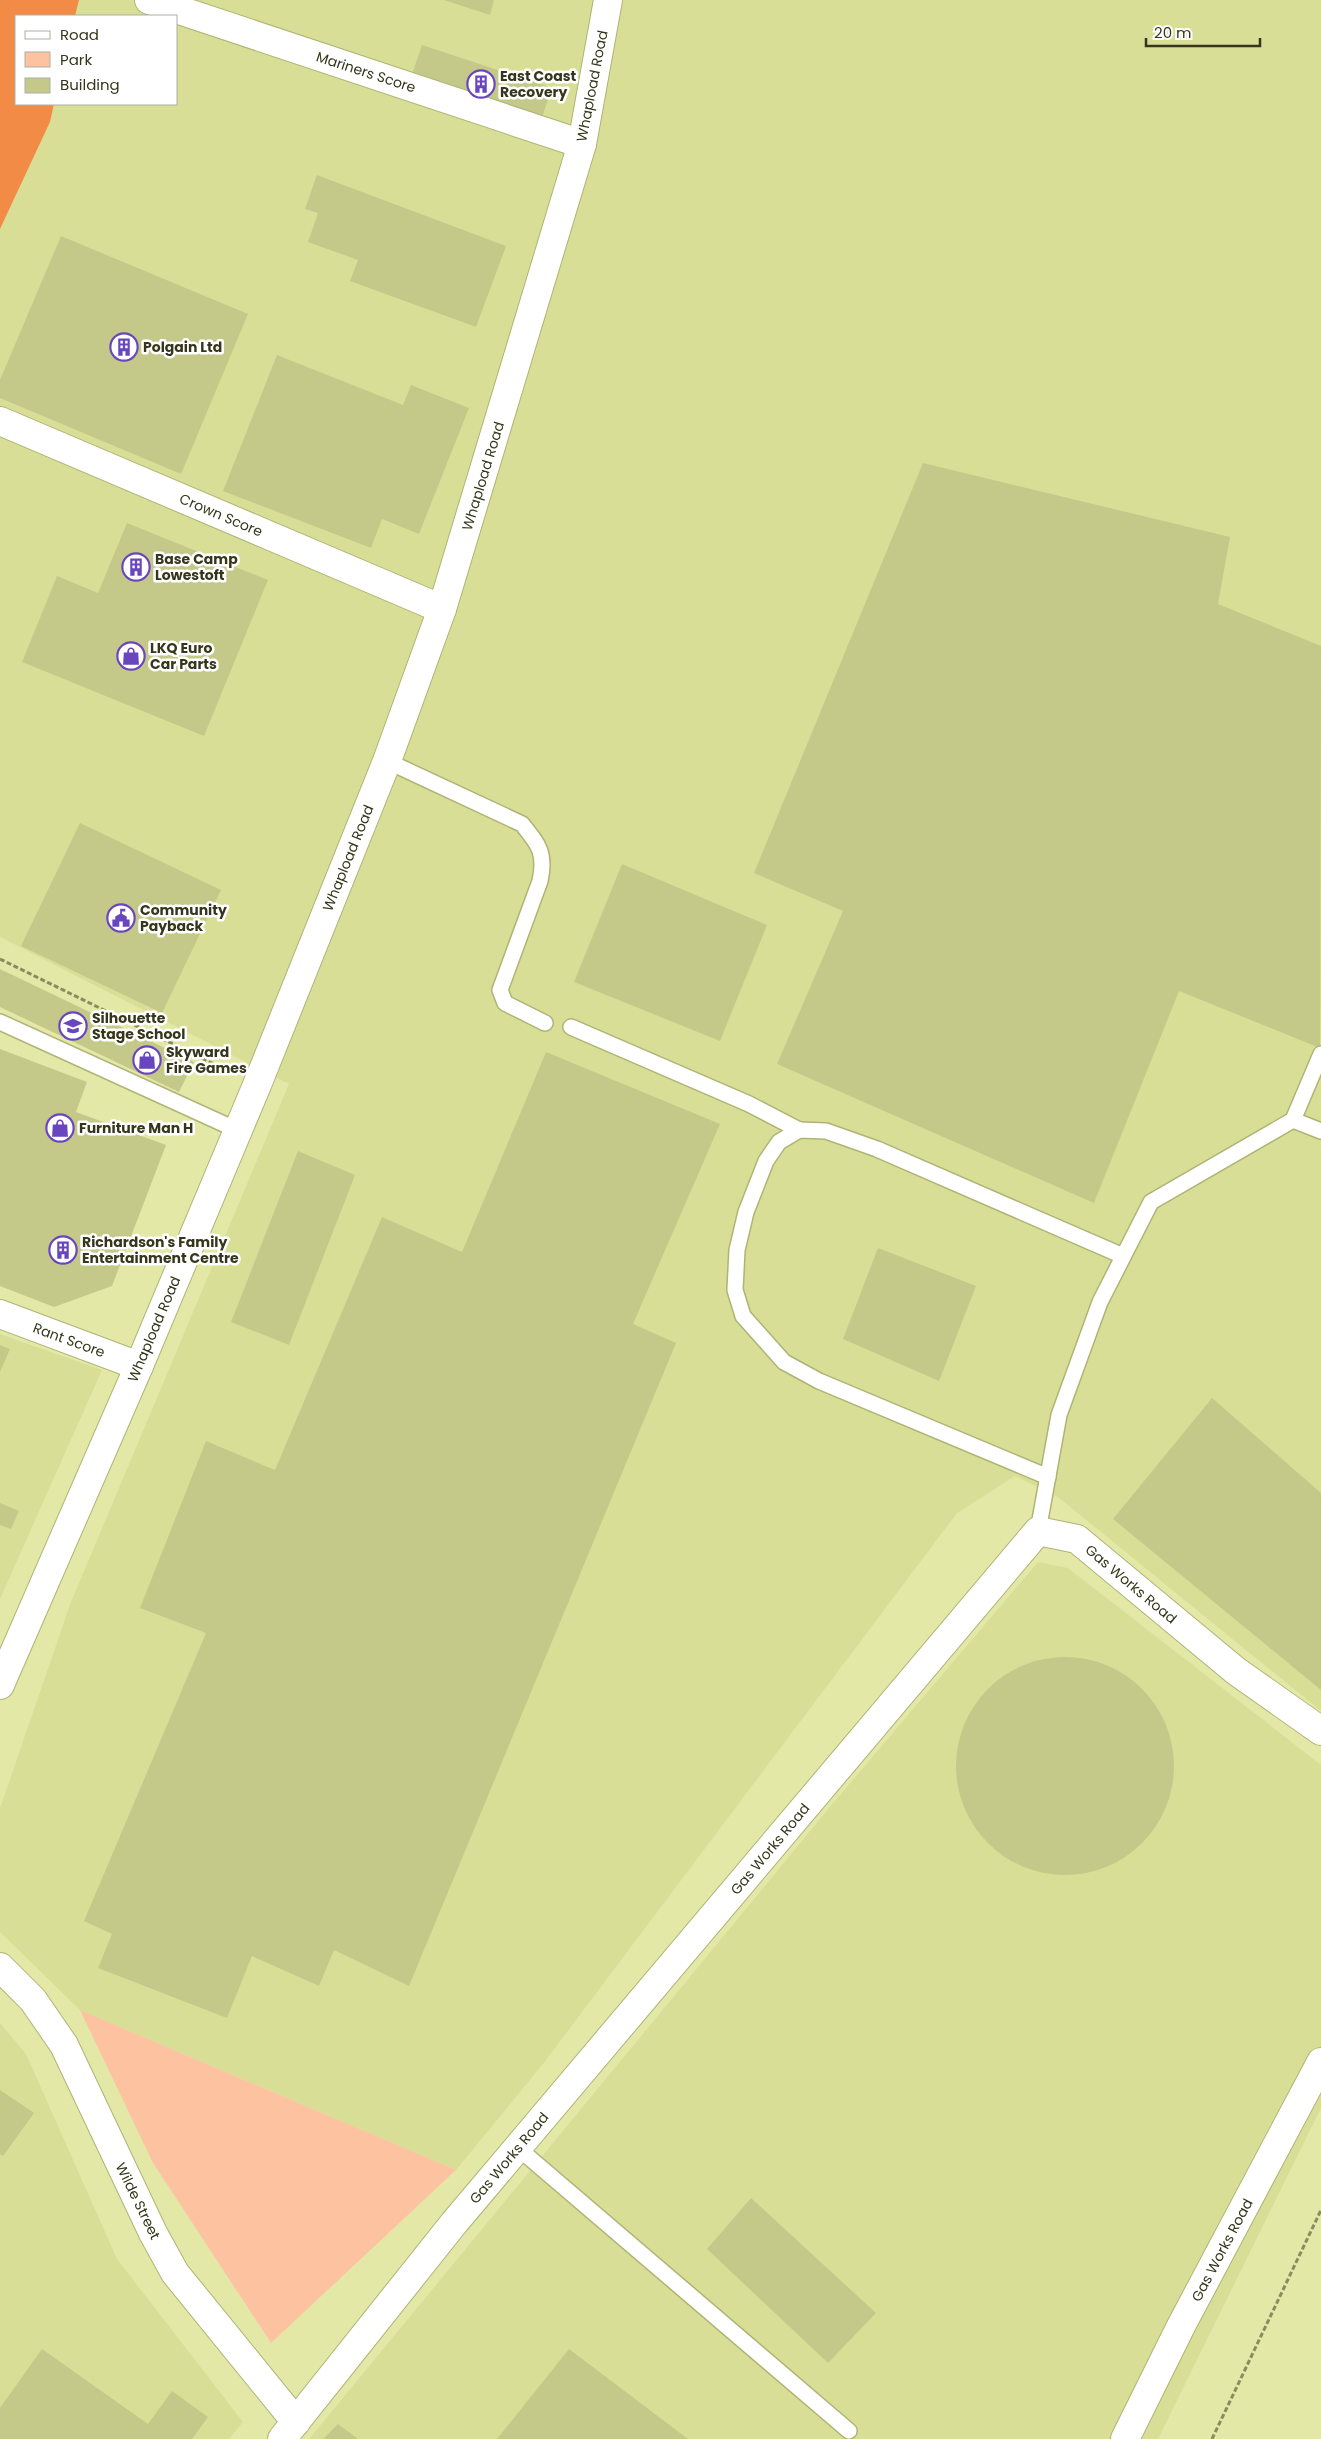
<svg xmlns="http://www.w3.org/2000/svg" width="1321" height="2439" font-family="Poppins,sans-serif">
  <rect width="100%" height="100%" fill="#e3e8a7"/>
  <g fill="#d9de96">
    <path d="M79,0H1321V1711L1058,1497L1015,1476L957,1513L543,2064L456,2170L80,2010L0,1932V1808L71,1602L289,1084L0,937V229L50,122L54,104H176V16H75Z"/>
    <path d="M0,1334L102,1370L0,1599Z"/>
    <path d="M1038,1562L1068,1568L1321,1765V2108L1158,2439H309L834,1802Z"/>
    <path d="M0,2023L26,2054L117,2259L243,2422L229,2439H0Z"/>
  </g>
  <path fill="#fdc3a1" d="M80,2010L456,2170L271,2343L153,2163Z"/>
  <path fill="#f28b45" d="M0,0H79L75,16H16V104H54L50,122L0,229Z"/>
  <g fill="#c4c989">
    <path d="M444,0H494L490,15Z"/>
    <path d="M422,45L552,88L540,123L410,80Z"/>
    <path d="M317,175L506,246L476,327L350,281L358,260L308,242L318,213L305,209Z"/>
    <path d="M61,236L248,314L181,474L0,398V380Z"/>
    <path d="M277,355L403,405L411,385L469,408L419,534L382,519L371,548L223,491Z"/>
    <path d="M923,463L1230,537L1218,604L1321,646L1320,1048L1179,991L1094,1203L777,1064L843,911L754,873Z"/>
    <path d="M127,523L268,580L204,736L22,662L57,576L98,593Z"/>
    <path d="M80,823L221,890L162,1013L21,946Z"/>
    <path d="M622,864L767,925L720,1041L574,982Z"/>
    <path d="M0,969L194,1062L179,1092L0,1007Z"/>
    <path d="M0,1049L87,1082L76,1112L166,1145L112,1286L54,1307L0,1286Z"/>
    <path d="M546,1052L720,1124L633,1324L676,1343L409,1986L334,1950L319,1986L252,1956L227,2018L98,1968L112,1934L84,1921L206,1633L140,1608L206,1441L275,1470L382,1217L462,1252Z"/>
    <path d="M298,1151L355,1175L289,1345L231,1322Z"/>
    <path d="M878,1248L976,1286L939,1381L843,1339Z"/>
    <path d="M0,1345L10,1349L0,1372Z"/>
    <path d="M1212,1398L1321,1493V1690L1113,1519Z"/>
    <path d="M0,1503L19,1511L11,1529L0,1525Z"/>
    <circle cx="1065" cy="1766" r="109"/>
    <path d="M0,2090L34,2113L3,2156L0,2154Z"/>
    <path d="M751,2198L876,2313L828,2363L707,2249Z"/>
    <path d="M42,2349L148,2424L172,2391L208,2417L192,2439H0V2408Z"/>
    <path d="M569,2349L688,2439H497Z"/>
    <path d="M338,2424L358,2439H323Z"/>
  </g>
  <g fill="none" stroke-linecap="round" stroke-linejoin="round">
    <g stroke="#afb475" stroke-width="18">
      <g id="lane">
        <path d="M387,761L522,824C539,845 546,853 540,881L500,990L505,1003L545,1023"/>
        <path d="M0,1022L237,1130"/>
        <path d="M571,1027L749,1104L799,1130"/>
        <path d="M1293,1120L1321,1131"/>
        <path d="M1048,1477L819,1381L784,1362L743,1316L735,1290L737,1250L746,1212L766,1161L779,1142L799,1130L826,1131L877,1149L1123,1256"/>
        <path d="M1038,1531L1059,1415L1100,1302L1151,1202L1293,1120L1321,1054"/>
        <path d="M518,2148L849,2431"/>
      </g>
    </g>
    <g stroke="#afb475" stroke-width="30">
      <g id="street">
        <path d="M149,0L582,144"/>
        <path d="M0,421L442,609"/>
        <path d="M0,1314L139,1366"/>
        <path d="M0,1685L139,1366L257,1085L387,761L442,609L582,144L608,0"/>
        <path d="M0,1967L33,2000L64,2045L153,2233L175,2273L296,2422"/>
        <path d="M282,2439L454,2223L1038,1531L1077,1539L1236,1671L1321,1731"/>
        <path d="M1125,2439L1181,2326L1321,2062"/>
      </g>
    </g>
    <g stroke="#898c5f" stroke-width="3" stroke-dasharray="5 2.5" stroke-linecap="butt">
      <path d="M0,959L226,1070"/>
      <path d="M1212,2439L1321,2210"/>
    </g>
    <use href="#lane" stroke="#fff" stroke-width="15"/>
    <use href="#street" stroke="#fff" stroke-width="28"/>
  </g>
  <defs>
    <g id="building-ring" transform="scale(1.4375)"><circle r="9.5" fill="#fff" stroke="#6945be" stroke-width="1.5"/><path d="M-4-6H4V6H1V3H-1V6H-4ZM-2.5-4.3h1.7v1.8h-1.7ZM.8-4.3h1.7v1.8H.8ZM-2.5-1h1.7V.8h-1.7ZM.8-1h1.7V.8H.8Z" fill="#6945be"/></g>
    <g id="shop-ring" transform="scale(1.4375)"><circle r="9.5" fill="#fff" stroke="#6945be" stroke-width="1.5"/><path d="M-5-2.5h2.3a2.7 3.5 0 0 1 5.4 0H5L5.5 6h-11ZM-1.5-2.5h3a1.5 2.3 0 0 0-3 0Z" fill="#6945be"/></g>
    <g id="civic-ring" transform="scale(1.4375)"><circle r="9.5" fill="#fff" stroke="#6945be" stroke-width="1.5"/><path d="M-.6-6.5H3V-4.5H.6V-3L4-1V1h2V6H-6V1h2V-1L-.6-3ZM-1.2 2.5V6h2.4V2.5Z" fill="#6945be"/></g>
    <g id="school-ring" transform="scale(1.4375)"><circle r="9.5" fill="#fff" stroke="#6945be" stroke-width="1.5"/><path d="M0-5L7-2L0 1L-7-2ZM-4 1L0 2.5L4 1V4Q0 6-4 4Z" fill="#6945be"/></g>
  </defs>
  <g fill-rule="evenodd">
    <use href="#building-ring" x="481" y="84"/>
    <use href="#building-ring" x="124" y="347"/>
    <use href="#building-ring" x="136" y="567"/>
    <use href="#shop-ring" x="131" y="656"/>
    <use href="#civic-ring" x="121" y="918"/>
    <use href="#school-ring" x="73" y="1026"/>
    <use href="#shop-ring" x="147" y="1060"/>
    <use href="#shop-ring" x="60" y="1128"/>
    <use href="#building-ring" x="63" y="1250"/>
  </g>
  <g text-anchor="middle" stroke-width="5" stroke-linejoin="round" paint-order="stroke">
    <g font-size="14" fill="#35361c" stroke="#fff">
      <text transform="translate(366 72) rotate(18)" y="5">Mariners Score</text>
      <text transform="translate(592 86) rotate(-79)" y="5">Whapload Road</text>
      <text transform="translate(483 476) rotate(-73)" y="5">Whapload Road</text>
      <text transform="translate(221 515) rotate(23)" y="5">Crown Score</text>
      <text transform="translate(348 858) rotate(-68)" y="5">Whapload Road</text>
      <text transform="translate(154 1329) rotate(-67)" y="5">Whapload Road</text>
      <text transform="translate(69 1340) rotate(20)" y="5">Rant Score</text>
      <text transform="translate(1131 1584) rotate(40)" y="5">Gas Works Road</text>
      <text transform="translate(770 1849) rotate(-50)" y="5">Gas Works Road</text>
      <text transform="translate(509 2158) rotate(-50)" y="5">Gas Works Road</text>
      <text transform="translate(138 2201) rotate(64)" y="5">Wilde Street</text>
      <text transform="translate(1222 2250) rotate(-62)" y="5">Gas Works Road</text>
    </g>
    <g font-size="14" font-weight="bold" fill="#35361c" stroke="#fff" text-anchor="start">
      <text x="500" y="81">East Coast<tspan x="500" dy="16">Recovery</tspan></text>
      <text x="143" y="352">Polgain Ltd</text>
      <text x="155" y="564">Base Camp<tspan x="155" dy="16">Lowestoft</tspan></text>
      <text x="150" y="653">LKQ Euro<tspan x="150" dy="16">Car Parts</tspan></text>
      <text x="140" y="915">Community<tspan x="140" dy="16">Payback</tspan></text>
      <text x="92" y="1023">Silhouette<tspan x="92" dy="16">Stage School</tspan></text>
      <text x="166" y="1057">Skyward<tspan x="166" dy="16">Fire Games</tspan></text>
      <text x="79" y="1133">Furniture Man H</text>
      <text x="82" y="1247">Richardson's Family<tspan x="82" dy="16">Entertainment Centre</tspan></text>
    </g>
  </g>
  <rect x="15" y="15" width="162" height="90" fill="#ffffff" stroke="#aeafa4"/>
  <rect x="25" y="31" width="25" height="8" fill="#ffffff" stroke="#aeafa4"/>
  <text x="60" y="40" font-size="15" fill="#35361c">Road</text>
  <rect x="25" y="52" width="25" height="15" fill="#fdc3a1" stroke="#aeafa4"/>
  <text x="60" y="65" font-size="15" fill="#35361c">Park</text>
  <rect x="25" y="78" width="25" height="15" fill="#c4c989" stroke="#aeafa4"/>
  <text x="60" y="90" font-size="15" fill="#35361c">Building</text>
  <path d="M1146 38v8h114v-8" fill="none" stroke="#35361c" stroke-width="2.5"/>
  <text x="1154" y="38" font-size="15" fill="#35361c" stroke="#ffffff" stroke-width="4" paint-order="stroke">20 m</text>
</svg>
